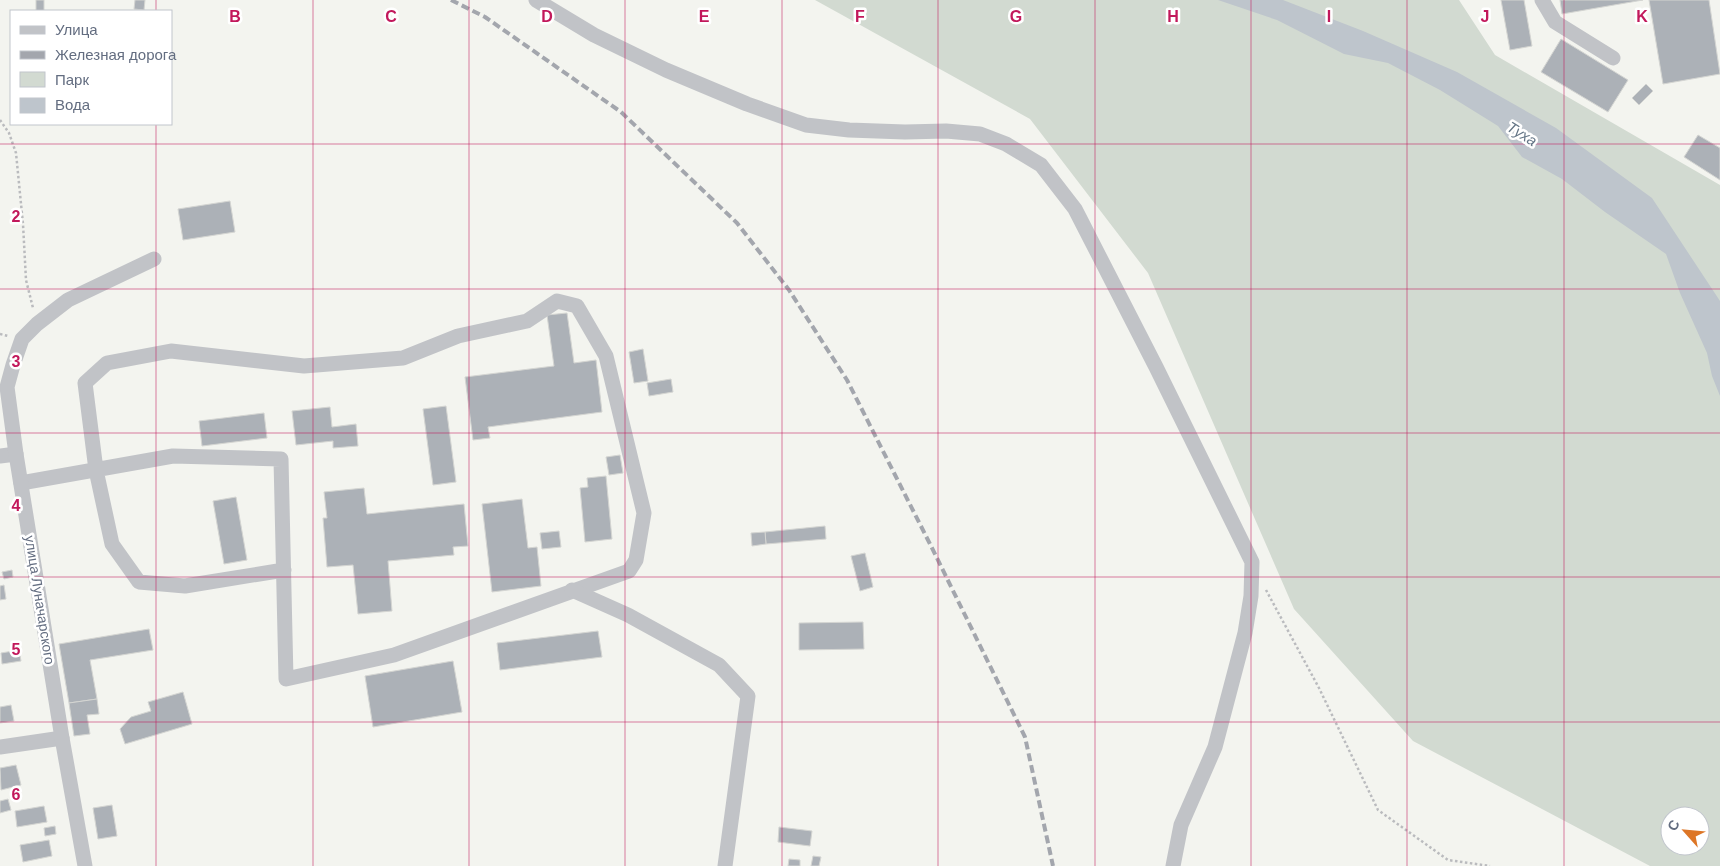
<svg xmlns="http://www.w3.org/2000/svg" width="1720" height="866" font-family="Helvetica,sans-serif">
  <rect width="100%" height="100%" fill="#f3f4ef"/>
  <path fill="#d2dad1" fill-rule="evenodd" d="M815,0H1459L1495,55L1720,185V866H1650L1413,741L1294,609L1148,273L1030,119ZM1670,816H1700V846H1670Z"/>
  <path fill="#bec5cc" d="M1218,0H1283L1363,31L1457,72L1556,128L1652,198L1720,301V396L1712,376L1707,353L1680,293L1666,254L1605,212L1562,179L1522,157L1498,126L1440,90L1388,63L1344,54L1277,20Z"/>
  <g fill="#acb1b7" stroke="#d4d5d2">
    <rect x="36" y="0" width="8" height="11"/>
    <path d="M135,0H145L144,10L134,9Z"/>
    <path d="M1501,0H1524L1532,46L1510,50Z"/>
    <path d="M1560,0H1643L1562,14Z"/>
    <path d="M1649,0H1709L1720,74L1663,84Z"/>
    <path d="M1561,39L1628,80L1608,112L1541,72Z"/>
    <path d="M1646,84L1653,91L1639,105L1632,98Z"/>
    <path d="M1698,135L1720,148V180L1684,157Z"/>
    <path d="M230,201L235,232L183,240L178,209Z"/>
    <path d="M567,313L574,363L596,360L602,412L488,427L490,438L473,440L465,377L554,366L547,315Z"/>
    <path d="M643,349L648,381L634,383L629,352Z"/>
    <path d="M671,379L673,392L649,396L647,383Z"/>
    <path d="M446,406L456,482L433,485L423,409Z"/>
    <path d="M330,407L332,427L356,424L358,446L333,448V441L296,445L292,411Z"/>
    <path d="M264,413L267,438L202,446L199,421Z"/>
    <path d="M620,455L623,473L609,475L606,457Z"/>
    <path d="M606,476L612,539L585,542L580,488L588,487L587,478Z"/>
    <path d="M364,488L367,514L464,504L468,546L453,547L454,555L388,561L392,611L358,614L353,565L327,567L323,518H327L324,492Z"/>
    <path d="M236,497L247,560L224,564L213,501Z"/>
    <path d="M522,499L528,548L537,547L541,586L492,592L482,504Z"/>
    <path d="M825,526L826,539L766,544L765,532Z"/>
    <path d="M559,531L561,547L542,549L540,533Z"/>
    <path d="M765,532L766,544L752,546L751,533Z"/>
    <path d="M865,553L873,587L860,591L851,556Z"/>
    <path d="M12,570L13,577L4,579L2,572Z"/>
    <path d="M4,585L6,599L0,600V586Z"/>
    <path d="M863,622L864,649L799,650V623Z"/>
    <path d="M149,629L153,650L90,660L97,699L69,703L59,644Z"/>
    <path d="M598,631L602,657L500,670L497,643Z"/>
    <path d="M19,650L21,661L2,664L1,653Z"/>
    <path d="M453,661L462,712L373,727L365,676Z"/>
    <path d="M183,692L192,724L125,744L120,729L131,717L151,711L148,702Z"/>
    <path d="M97,699L99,714L87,715L90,734L74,736L69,703Z"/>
    <path d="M11,705L14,721L0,723V707Z"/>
    <path d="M16,765L21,785L1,790L0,768Z"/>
    <path d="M8,799L11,810L0,813V801Z"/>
    <path d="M112,805L117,836L98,839L93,808Z"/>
    <path d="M44,806L47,822L17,827L15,811Z"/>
    <path d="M55,826L56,834L45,836L44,828Z"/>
    <path d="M779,827L812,831L810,846L778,842Z"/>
    <path d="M49,840L52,856L23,862L20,845Z"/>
    <path d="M813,856L821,857L819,866H811Z"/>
    <path d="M789,859L800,860V866H788Z"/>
  </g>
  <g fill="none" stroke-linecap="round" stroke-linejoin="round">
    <g stroke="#babbbe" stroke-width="2.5" stroke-dasharray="2.5 2.5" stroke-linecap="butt">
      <path d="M0,120L9,133L16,153L23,224L26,280L33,308"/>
      <path d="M0,334L8,336"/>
      <path d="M1266,590L1319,688L1378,810L1448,860L1490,866"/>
    </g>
    <g stroke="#c1c3c7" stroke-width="15">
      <path d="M536,0L594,35L666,70L747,104L806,125L849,130L905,132L946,131L980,134L1006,144L1041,165L1075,209L1156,367L1252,562L1251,596L1245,633L1215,747L1181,825L1173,866"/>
      <path d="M1542,0L1555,22L1613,58"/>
      <path d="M0,456L16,454"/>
      <path d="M21,483L173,456L281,459L286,679L394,655L629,571L636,560L644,513L606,356L577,306L557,301L527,321L458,336L403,358L304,366L171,351L107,363L85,383L96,470L112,544L139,582L185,586L284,570"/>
      <path d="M572,590L628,615L719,665L748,696L725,866"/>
      <path d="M0,747L62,738"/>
      <path d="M85,866L62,738L16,454L7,387L13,365L22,339L37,324L68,300L154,259"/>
    </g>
    <path stroke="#a3a6ad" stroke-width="4" stroke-dasharray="8 4" stroke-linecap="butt" d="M451,0L485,17L621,112L737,223L789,290L847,380L931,546L1025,737L1053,866"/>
  </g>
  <path fill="none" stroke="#c2185b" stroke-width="1" stroke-opacity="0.55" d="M156,0V11M313,0V866M469,0V866M625,0V866M782,0V866M938,0V866M1095,0V866M1251,0V866M1407,0V866M1564,0V866M156,124V866M0,144H1720M0,289H1720M0,433H1720M0,577H1720M0,722H1720"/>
  <g text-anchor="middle" stroke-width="5" stroke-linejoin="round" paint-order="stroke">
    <g font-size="14" fill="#636d80" stroke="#fff">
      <text transform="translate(40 600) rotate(81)" y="5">улица Луначарского</text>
    </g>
    <g font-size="15" font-style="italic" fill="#637485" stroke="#fff">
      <text transform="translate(1522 134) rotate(32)" y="5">Туха</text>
    </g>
  </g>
  <g font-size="16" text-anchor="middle" font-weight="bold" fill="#c2185b" stroke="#fff" stroke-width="5" stroke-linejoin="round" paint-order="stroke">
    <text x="235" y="22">B</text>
    <text x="391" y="22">C</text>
    <text x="547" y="22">D</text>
    <text x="704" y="22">E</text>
    <text x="860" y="22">F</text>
    <text x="1016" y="22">G</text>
    <text x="1173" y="22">H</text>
    <text x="1329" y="22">I</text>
    <text x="1485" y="22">J</text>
    <text x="1642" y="22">K</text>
    <text x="16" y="222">2</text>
    <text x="16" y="367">3</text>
    <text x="16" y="511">4</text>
    <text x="16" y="655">5</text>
    <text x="16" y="800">6</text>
  </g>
  <rect x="10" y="10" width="162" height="115" fill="#ffffff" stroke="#c1c5cc"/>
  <rect x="20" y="26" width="25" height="8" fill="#c1c3c7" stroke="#c1c5cc"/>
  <text x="55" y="35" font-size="15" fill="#636d80">Улица</text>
  <rect x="20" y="51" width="25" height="8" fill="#a3a6ad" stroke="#c1c5cc"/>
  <text x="55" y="60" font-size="15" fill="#636d80">Железная дорога</text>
  <rect x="20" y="72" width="25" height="15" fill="#d2dad1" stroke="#c1c5cc"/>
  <text x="55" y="85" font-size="15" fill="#636d80">Парк</text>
  <rect x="20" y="98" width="25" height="15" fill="#bec5cc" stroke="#c1c5cc"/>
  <text x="55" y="110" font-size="15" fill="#636d80">Вода</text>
  <g transform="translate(1685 831) rotate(297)"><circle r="24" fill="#ffffff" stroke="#c1c5cc"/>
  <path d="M0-4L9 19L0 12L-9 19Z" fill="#dd7626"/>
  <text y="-8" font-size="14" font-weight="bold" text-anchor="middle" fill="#636d80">С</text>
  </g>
</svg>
